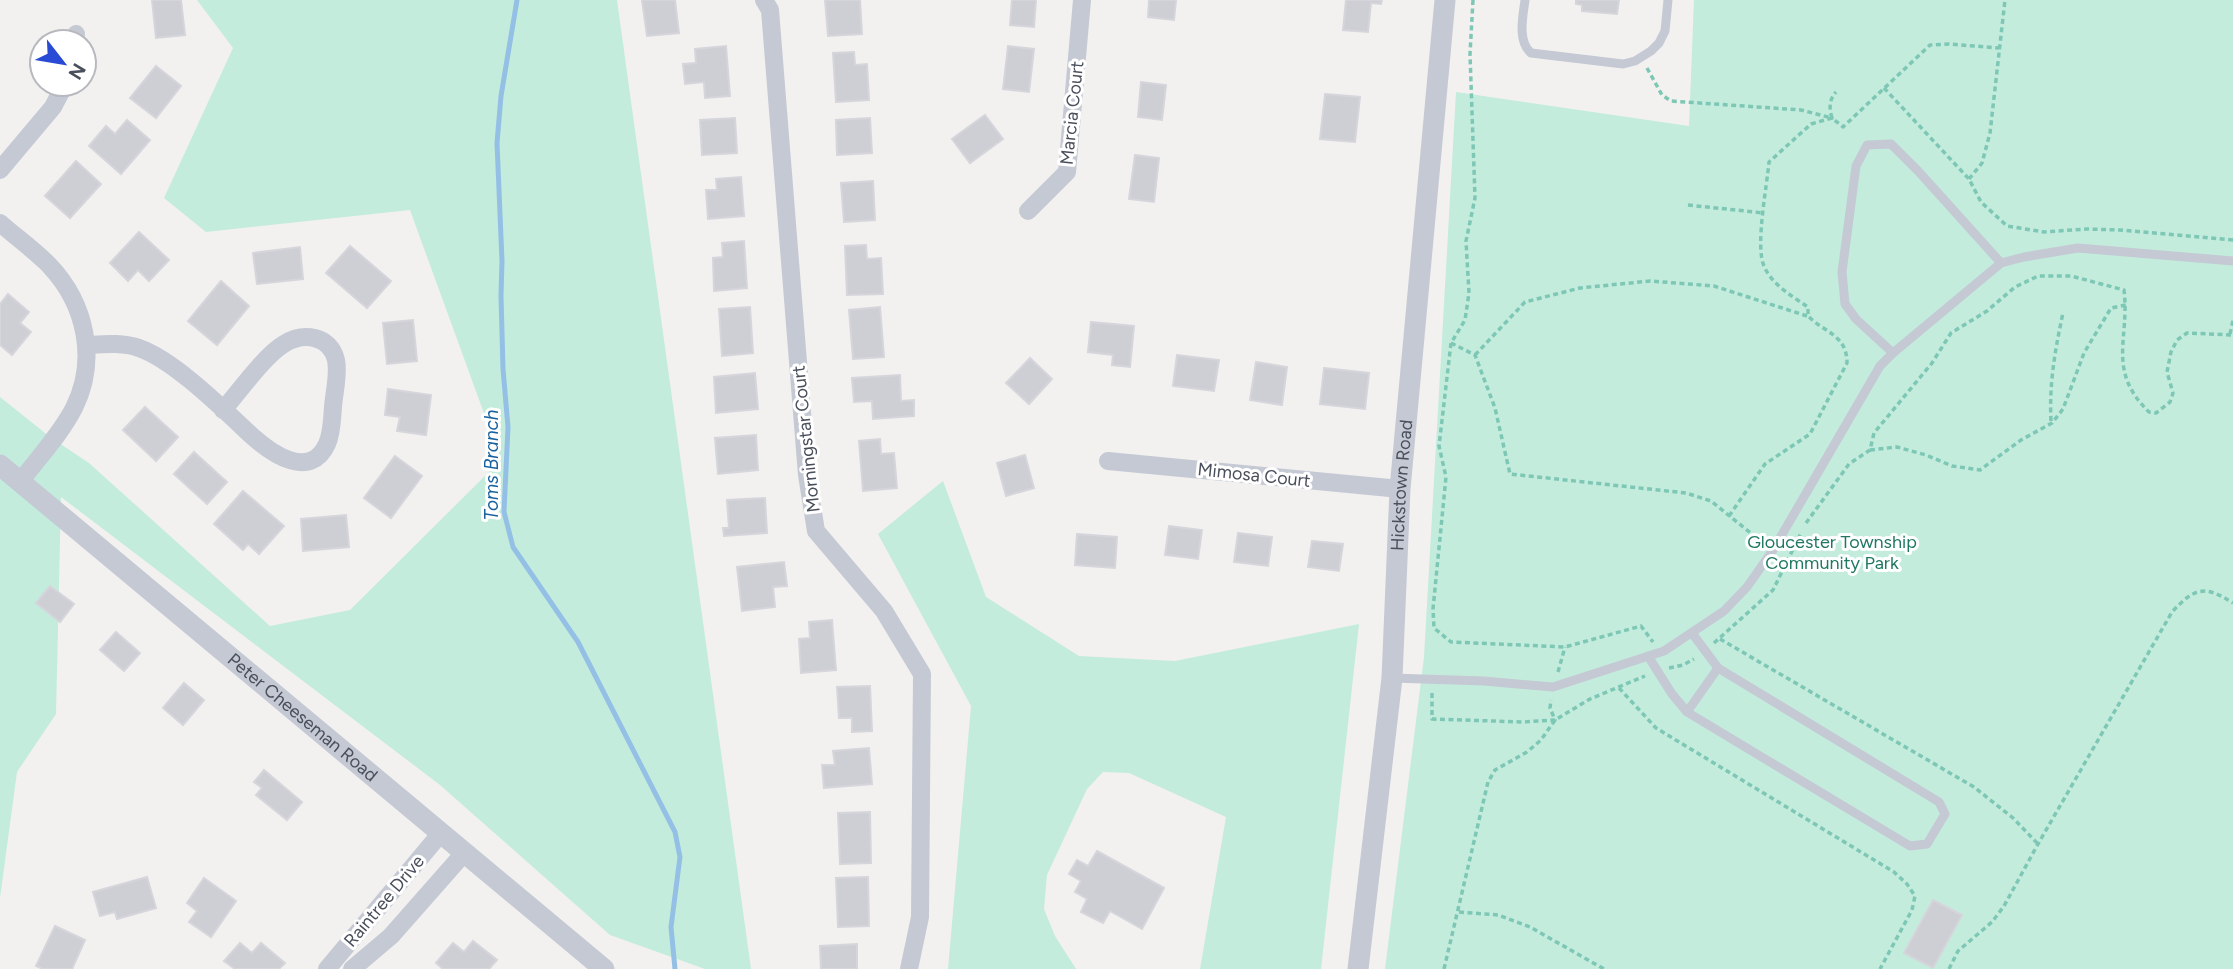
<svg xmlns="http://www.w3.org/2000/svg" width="2233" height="969" font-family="Figtree,sans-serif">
  <rect width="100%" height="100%" fill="#f2f1f0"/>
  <g fill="#c3ecdd">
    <path d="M197,0H617L751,969H705L610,935L440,785L61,497L56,714L17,772L0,898V397L50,437L89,463L270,626L350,610L501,460L410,210L206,232L164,198L233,48Z"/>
    <path d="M1694,0H2233V969H1385L1424,657L1456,92L1689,126Z"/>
    <path d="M943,481L986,597L1079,656L1175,661L1359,624L1321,969H1200L1226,817L1129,773L1103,772L1087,789L1047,875L1044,909L1055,936L1076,969H948L971,706L878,534Z"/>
  </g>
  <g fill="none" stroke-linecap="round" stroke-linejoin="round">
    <path stroke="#94c0e5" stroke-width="5" d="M517,0L501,96L497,143L502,261L501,296L503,369L508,427L504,512L513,547L578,642L675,832L680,857L671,927L675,969"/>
  </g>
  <g fill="#cecfd4" stroke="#d5d5db" stroke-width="2">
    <path d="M152,0H181L185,35L156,38Z"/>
    <path d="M642,0H675L679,33L647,36Z"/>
    <path d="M825,0H860L862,34L828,36Z"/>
    <path d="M1012,0H1036L1034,27L1010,25Z"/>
    <path d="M1149,0H1176L1174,20L1148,17Z"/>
    <path d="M1346,0H1382L1381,4L1371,3L1368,32L1343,30Z"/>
    <path d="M1576,0H1619L1617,14L1582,11V5L1576,4Z"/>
    <path d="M726,46L730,96L705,98L704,82L685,84L683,64L696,63L695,49Z"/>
    <path d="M1008,46L1034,49L1029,92L1003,89Z"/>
    <path d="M854,52L855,65L867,64L869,100L836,102L833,53Z"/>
    <path d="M156,66L181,86L156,118L130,98Z"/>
    <path d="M1141,82L1166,85L1162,120L1138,117Z"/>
    <path d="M1325,94L1360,97L1355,142L1320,139Z"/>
    <path d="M985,115L1003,139L970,163L952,139Z"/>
    <path d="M735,118L737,153L702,155L700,120Z"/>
    <path d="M870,118L872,153L837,155L836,120Z"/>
    <path d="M127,120L150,140L121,174L89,146L106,126L115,134Z"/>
    <path d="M1135,155L1159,158L1154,202L1129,199Z"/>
    <path d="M76,161L101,184L70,218L45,196Z"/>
    <path d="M741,177L744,216L708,219L706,190H717L716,179Z"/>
    <path d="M873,181L875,220L844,222L841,183Z"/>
    <path d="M139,232L169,260L149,281L138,270L128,281L110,263Z"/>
    <path d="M744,241L747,288L714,291L713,258L723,257L722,243Z"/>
    <path d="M866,245L867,259L881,258L883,294L847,295L845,246Z"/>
    <path d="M350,246L391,281L367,308L326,273Z"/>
    <path d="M300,247L303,279L257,284L253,253Z"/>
    <path d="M221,281L249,306L217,345L188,321Z"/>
    <path d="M8,294L29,312L20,323L31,332L12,355L0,345V304Z"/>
    <path d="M750,307L753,353L722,356L719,309Z"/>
    <path d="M880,307L884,357L853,359L849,310Z"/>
    <path d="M413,320L417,361L387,364L383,323Z"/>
    <path d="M1091,322L1134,326L1130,367L1112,365L1113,355L1088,352Z"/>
    <path d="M1177,355L1219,360L1214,391L1173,386Z"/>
    <path d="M1030,358L1052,379L1029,404L1006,383Z"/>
    <path d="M1256,362L1287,367L1282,405L1250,400Z"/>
    <path d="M1324,368L1369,373L1365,409L1320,404Z"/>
    <path d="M755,373L758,409L716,413L714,377Z"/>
    <path d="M900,375L901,401L914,400V416L873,419L872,401L854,402L852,378Z"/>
    <path d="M388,389L431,395L426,435L397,431L400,417L385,415Z"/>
    <path d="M145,407L178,437L156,461L123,430Z"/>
    <path d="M756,435L758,470L718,474L715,438Z"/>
    <path d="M880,439L881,454L894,453L897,488L863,491L859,441Z"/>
    <path d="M194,452L227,482L207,504L174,474Z"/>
    <path d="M1025,455L1034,488L1006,496L997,463Z"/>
    <path d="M395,456L422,476L391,518L364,498Z"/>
    <path d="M243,491L284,526L259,554L248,544L243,550L214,524Z"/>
    <path d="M765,498L767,533L724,536L723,528H729L727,500Z"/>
    <path d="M346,515L349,547L303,551L301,519Z"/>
    <path d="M1169,526L1202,530L1198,559L1165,555Z"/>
    <path d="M1238,533L1272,537L1268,566L1234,562Z"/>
    <path d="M1077,534L1117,537L1115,568L1075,565Z"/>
    <path d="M1312,541L1343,544L1339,571L1308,567Z"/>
    <path d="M784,562L787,586L773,587L775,607L742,611L737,567Z"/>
    <path d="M50,586L74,604L60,622L36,603Z"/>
    <path d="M832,620L836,670L801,673L799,639L810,638L809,622Z"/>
    <path d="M116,632L140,653L124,671L100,650Z"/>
    <path d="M184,683L204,700L183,725L163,708Z"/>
    <path d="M870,686L872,731L852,732V718H839L837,687Z"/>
    <path d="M869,748L872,784L824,788L822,765H835L833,751Z"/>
    <path d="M264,770L302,802L287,820L256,795L262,788L254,782Z"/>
    <path d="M870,812L871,863L840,864L838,813Z"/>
    <path d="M1097,851L1164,888L1142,929L1110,911L1103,923L1081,912L1087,899L1075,892L1081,881L1069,874L1077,860L1088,866Z"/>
    <path d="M147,877L156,908L117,919L115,912L100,916L93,892Z"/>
    <path d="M868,877L869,926L838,927L836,878Z"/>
    <path d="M204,878L236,901L211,937L189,922L197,911L187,903Z"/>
    <path d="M1933,900L1962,915L1933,968L1904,953Z"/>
    <path d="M55,926L85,940L72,969H43L36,966Z"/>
    <path d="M473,941L497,960L489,969H443L436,963L453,943L464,952Z"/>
    <path d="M240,943L252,953L261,943L285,963L279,969H235L224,961Z"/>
    <path d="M857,944V969H821L820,946Z"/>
  </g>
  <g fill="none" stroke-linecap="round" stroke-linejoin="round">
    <g stroke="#7ec7b5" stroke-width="3.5" stroke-dasharray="5 3.5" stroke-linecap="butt">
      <path d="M1473,0L1470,54L1475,198L1466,241L1469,293L1465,320L1451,343L1439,446L1446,477L1433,609L1434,628L1451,642L1565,647L1641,626L1653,642"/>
      <path d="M1647,68L1662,95L1671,101L1801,110L1832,118C1829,108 1829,100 1836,92"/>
      <path d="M1884,88L1969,179L1981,202L2007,226L2044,232L2086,229L2120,230L2233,240"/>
      <path d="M1969,179L1982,163L1990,133L2005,0"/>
      <path d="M1688,205L1764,213"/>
      <path d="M2230,334L2233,320"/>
      <path d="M1451,343L1475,355L1495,408L1510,474L1686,493L1711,501L1763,543"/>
      <path d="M1475,355L1525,302L1580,288L1650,281L1714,286L1807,316"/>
      <path d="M2051,421C2049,384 2055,350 2063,313"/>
      <path d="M1870,450L1897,447L1926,455L1952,466L1980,470L2021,440L2052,423L2063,409L2084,353L2111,308L2126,305"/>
      <path d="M1729,516L1765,464L1810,434L1847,363C1847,335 1825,333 1808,316V307C1792,296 1772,285 1764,266C1755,246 1767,186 1769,162L1811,124L1832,118L1843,127L1930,45L1949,44L1999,48"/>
      <path d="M1806,523L1849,464L1870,450L1874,433L1932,363L1951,333L1987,311L2015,287L2038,276H2071L2124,290C2130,339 2106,370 2149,412L2156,413L2170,402L2173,393L2167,372L2171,352L2177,340L2187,333L2233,335"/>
      <path d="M1720,639L1974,787L2013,818L2038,844"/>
      <path d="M1714,643L1773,590L1801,533"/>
      <path d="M1669,668L1683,665L1694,659"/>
      <path d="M1558,672L1565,647"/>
      <path d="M1619,688L1656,728L1894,872L1907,884L1915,896L1912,910L1880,969"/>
      <path d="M1432,693V719L1523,722L1555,720L1550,708L1551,700"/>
      <path d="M1459,912L1498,915L1530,927L1604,969"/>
      <path d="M1444,969L1488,782L1495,770L1527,752L1541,740L1555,720L1590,699L1645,676"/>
      <path d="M1949,969L1958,951L1992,922L2004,906L2038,844L2172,612C2195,587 2205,585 2233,603"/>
    </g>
    <g stroke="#c5c9d4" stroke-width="9">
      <path d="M1525,0C1523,16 1517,41 1531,53L1623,64L1635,61L1651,51L1659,43L1665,31L1668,0"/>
      <path d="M1893,353L1856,319L1845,304L1842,272L1856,166L1867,145L1891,144L1919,172L2001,263"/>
      <path d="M1692,633L1718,668"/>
      <path d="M1648,656L1672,694L1687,712L1910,846L1927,844L1945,814L1939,802L1718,668L1687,712"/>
      <path d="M1392,678L1484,681L1553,687L1664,651L1724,611L1747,587L1773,550L1880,366L1893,353L2001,263L2024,257L2078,248L2233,261"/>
    </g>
    <g stroke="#c5c9d4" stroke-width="18">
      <path d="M764,0L770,10L807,475L816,531L884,611L922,674L920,917L909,969"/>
      <path d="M75,42L76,34"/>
      <path d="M0,170L53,107L65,84"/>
      <path d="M1028,211L1067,172L1082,0"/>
      <path d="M0,223C16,237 34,250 49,265C86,304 98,360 74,408C60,435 38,458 20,482"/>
      <path d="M87,345C104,344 123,342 139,348C174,360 224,410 252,436C271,453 310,481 327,444C332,433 332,419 333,407C334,393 339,374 336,360C330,335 303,332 284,344C265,355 239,392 223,410"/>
      <path d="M1108,461L1400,489"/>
      <path d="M327,969L441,833"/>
      <path d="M352,969L391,936L465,852"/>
    </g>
    <g stroke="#c5c9d4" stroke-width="21">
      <path id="s1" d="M0,465L604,969"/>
      <path id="s2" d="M1358,969L1392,678L1400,489L1445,0"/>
    </g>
  </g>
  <g text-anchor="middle" stroke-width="6" stroke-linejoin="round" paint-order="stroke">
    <g font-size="18" fill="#4a4f5c" stroke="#fff">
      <text transform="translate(1072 113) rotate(-84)" y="6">Marcia Court</text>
      <text transform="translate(806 439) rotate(-96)" y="6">Morningstar Court</text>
      <text transform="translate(1254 475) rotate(6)" y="6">Mimosa Court</text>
      <text dy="6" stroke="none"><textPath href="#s2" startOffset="486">Hickstown Road</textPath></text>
      <text dy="6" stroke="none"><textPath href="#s1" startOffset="394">Peter Cheeseman Road</textPath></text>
      <text transform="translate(384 901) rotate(-50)" y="6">Raintree Drive</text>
    </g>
    <g font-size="18" fill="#207862" stroke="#fff">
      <text x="1832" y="548">Gloucester Township<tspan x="1832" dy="21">Community Park</tspan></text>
    </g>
    <g font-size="19" font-style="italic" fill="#1962a0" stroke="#fff">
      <text transform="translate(491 465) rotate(-90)" y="7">Toms Branch</text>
    </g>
  </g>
  <g transform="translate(63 63) rotate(121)"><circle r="33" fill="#ffffff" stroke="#b7b9be" stroke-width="2"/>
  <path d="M0-5L12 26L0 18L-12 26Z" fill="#294ad4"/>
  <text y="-10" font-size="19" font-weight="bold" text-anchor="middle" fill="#4a4f5c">N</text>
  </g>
</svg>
